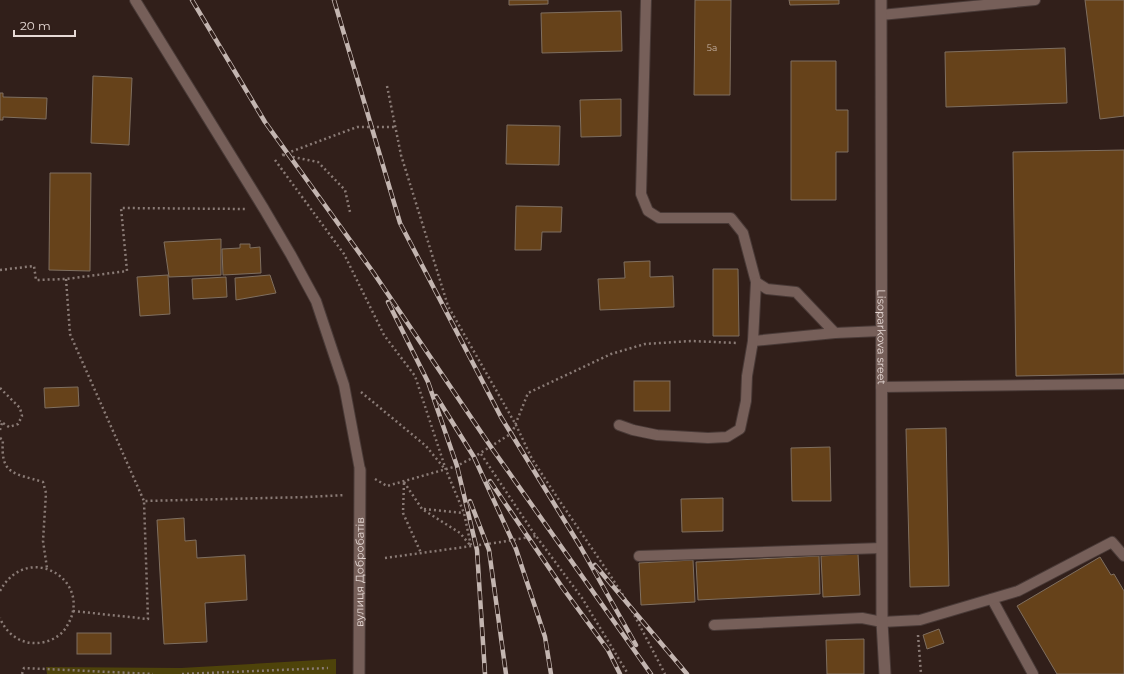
<svg xmlns="http://www.w3.org/2000/svg" width="1124" height="674" font-family="Montserrat,sans-serif">
  <rect width="100%" height="100%" fill="#311f1a"/>
  <path fill="#4e430a" d="M336,659V674H47L46,667L181,668Z"/>
  <g fill="#66421a" stroke="#7f6f60">
    <path d="M509,0H548V4L509,5Z"/>
    <path d="M695,0H731L730,95H694Z"/>
    <path d="M789,0H839V4L790,5Z"/>
    <path d="M1085,0H1124V116L1100,119Z"/>
    <path d="M621,11L622,51L542,53L541,13Z"/>
    <path d="M1065,48L1067,103L946,107L945,52Z"/>
    <path d="M791,61H836V110H848V152H836V200H791Z"/>
    <path d="M93,76L132,78L129,145L91,143Z"/>
    <path d="M0,93H3V97L47,98L46,119L3,117V120H0Z"/>
    <path d="M621,99V136L581,137L580,100Z"/>
    <path d="M507,125L560,126L559,165L506,164Z"/>
    <path d="M1124,150V374L1016,376L1013,152Z"/>
    <path d="M50,173H91L90,271L49,270Z"/>
    <path d="M516,206L562,207L561,232H542L541,250H515Z"/>
    <path d="M221,239V275L169,277L164,242Z"/>
    <path d="M240,244H250V248L260,247L261,273L223,275L222,249L240,248Z"/>
    <path d="M650,261V277L673,276L674,307L600,310L598,279L625,278L624,262Z"/>
    <path d="M713,269H738L739,336H713Z"/>
    <path d="M168,275L170,314L140,316L137,277Z"/>
    <path d="M270,275L276,293L236,300L235,278Z"/>
    <path d="M226,277L227,297L193,299L192,279Z"/>
    <rect x="634" y="381" width="36" height="30"/>
    <path d="M78,387L79,406L45,408L44,388Z"/>
    <path d="M946,428L949,586L910,587L906,429Z"/>
    <path d="M830,447L831,501H792L791,448Z"/>
    <path d="M723,498V531L682,532L681,499Z"/>
    <path d="M184,518L185,541L196,540L197,558L245,555L247,600L205,603L207,642L164,644L157,520Z"/>
    <path d="M858,554L860,595L823,597L821,556Z"/>
    <path d="M819,556L820,594L698,600L696,562Z"/>
    <path d="M1100,557L1111,575L1114,574L1124,591V674H1057L1017,606Z"/>
    <path d="M693,560L695,602L641,605L639,563Z"/>
    <path d="M939,629L944,643L927,649L923,635Z"/>
    <rect x="77" y="633" width="34" height="21"/>
    <path d="M864,639V674H827L826,640Z"/>
  </g>
  <g fill="none" stroke-linecap="round" stroke-linejoin="round">
    <g stroke="#493a37" stroke-width="12">
      <g id="service">
        <path d="M135,0L264,209L291,255L316,301L344,385L360,470"/>
        <path d="M646,0L641,194L648,211L659,218H731L743,233L756,282L767,289L796,292L835,333L881,331"/>
        <path d="M881,15L1035,0"/>
        <path d="M753,341L835,333"/>
        <path d="M881,387L1124,384"/>
        <path d="M619,425L633,430L657,435L708,438L727,437L740,429L746,401L747,376L753,341L756,282"/>
        <path d="M639,556L882,548"/>
        <path d="M992,599L1033,674"/>
        <path d="M714,625L862,618L882,622L920,620L1018,591L1112,542L1124,556"/>
      </g>
    </g>
    <g stroke="#493a37" stroke-width="13">
      <g id="minor">
        <path id="s1" d="M881,0L882,622L885,674"/>
        <path id="s2" d="M359,674L360,470"/>
      </g>
    </g>
    <g stroke="#8a7b76" stroke-width="2.5" stroke-dasharray="2 3" stroke-linecap="butt">
      <path d="M387,86L401,155L448,306L516,425L532,459L559,500L610,575L628,603L665,674"/>
      <path d="M282,155L357,127H396"/>
      <path d="M283,155L318,162L345,190L350,212"/>
      <path d="M275,160L344,254L384,335L415,376L446,470L464,513L471,546"/>
      <path d="M0,270L34,266L36,280L66,279L127,271L121,208L246,209"/>
      <path d="M66,279L70,334L144,501"/>
      <path d="M0,388L20,408L22,416L18,424L9,427L0,421"/>
      <path d="M361,392L426,446L444,468"/>
      <path d="M0,430L2,423"/>
      <path d="M0,438L3,440C0,475 14,473 43,482L46,493L43,541L47,568"/>
      <path d="M481,454L533,532L582,598L628,674"/>
      <path d="M375,479L387,486L457,466L474,457L512,433L528,393L611,354L645,344L691,341L738,343"/>
      <path d="M404,482L422,509L460,533L470,545"/>
      <path d="M404,483L403,513L421,553"/>
      <path d="M424,509L464,513"/>
      <path d="M385,558L501,542L536,536"/>
      <path d="M0,591C28,539 98,582 65,629C58,639 44,644 32,643C17,642 5,631 0,618"/>
      <path d="M73,611L148,619L144,501L308,497L345,495"/>
      <path d="M918,635L921,674"/>
      <path d="M22,674L24,668L153,674"/>
      <path d="M182,674L328,668"/>
    </g>
    <use href="#service" stroke="#765f59" stroke-width="10"/>
    <use href="#minor" stroke="#765f59" stroke-width="11"/>
    <g stroke="#c3b5b0" stroke-width="4.5">
      <g id="rail">
        <path d="M192,0L265,122L373,272L491,447L651,674"/>
        <path d="M334,0L400,223L501,417L580,546L636,645"/>
        <path d="M388,302L428,382L457,466L477,550L485,674"/>
        <path d="M436,396L474,457L516,549L545,637L551,674"/>
        <path d="M490,481L562,587L608,650L620,674"/>
        <path d="M470,501L489,550L506,674"/>
        <path d="M595,565L687,674"/>
      </g>
    </g>
    <use href="#rail" stroke="#311f1a" stroke-width="3" stroke-dasharray="9" stroke-linecap="butt"/>
  </g>
  <g text-anchor="middle" stroke-width="3" stroke-linejoin="round" paint-order="stroke">
    <g font-size="9" fill="#c6b3a6">
      <text x="712" y="51">5а</text>
    </g>
    <g font-size="11" fill="#e6d9d5" stroke="#311f1a">
      <text dy="4" stroke="none"><textPath href="#s1" startOffset="337">Lisoparkova sreet</textPath></text>
      <text dy="4" stroke="none"><textPath href="#s2" startOffset="102">вулиця Добробатів</textPath></text>
    </g>
  </g>
  <path d="M14 30v6h61v-6" fill="none" stroke="#e6d9d5" stroke-width="2"/>
  <text x="20" y="30" font-size="12" fill="#e6d9d5" stroke="#311f1a" stroke-width="3" paint-order="stroke">20 m</text>
</svg>
